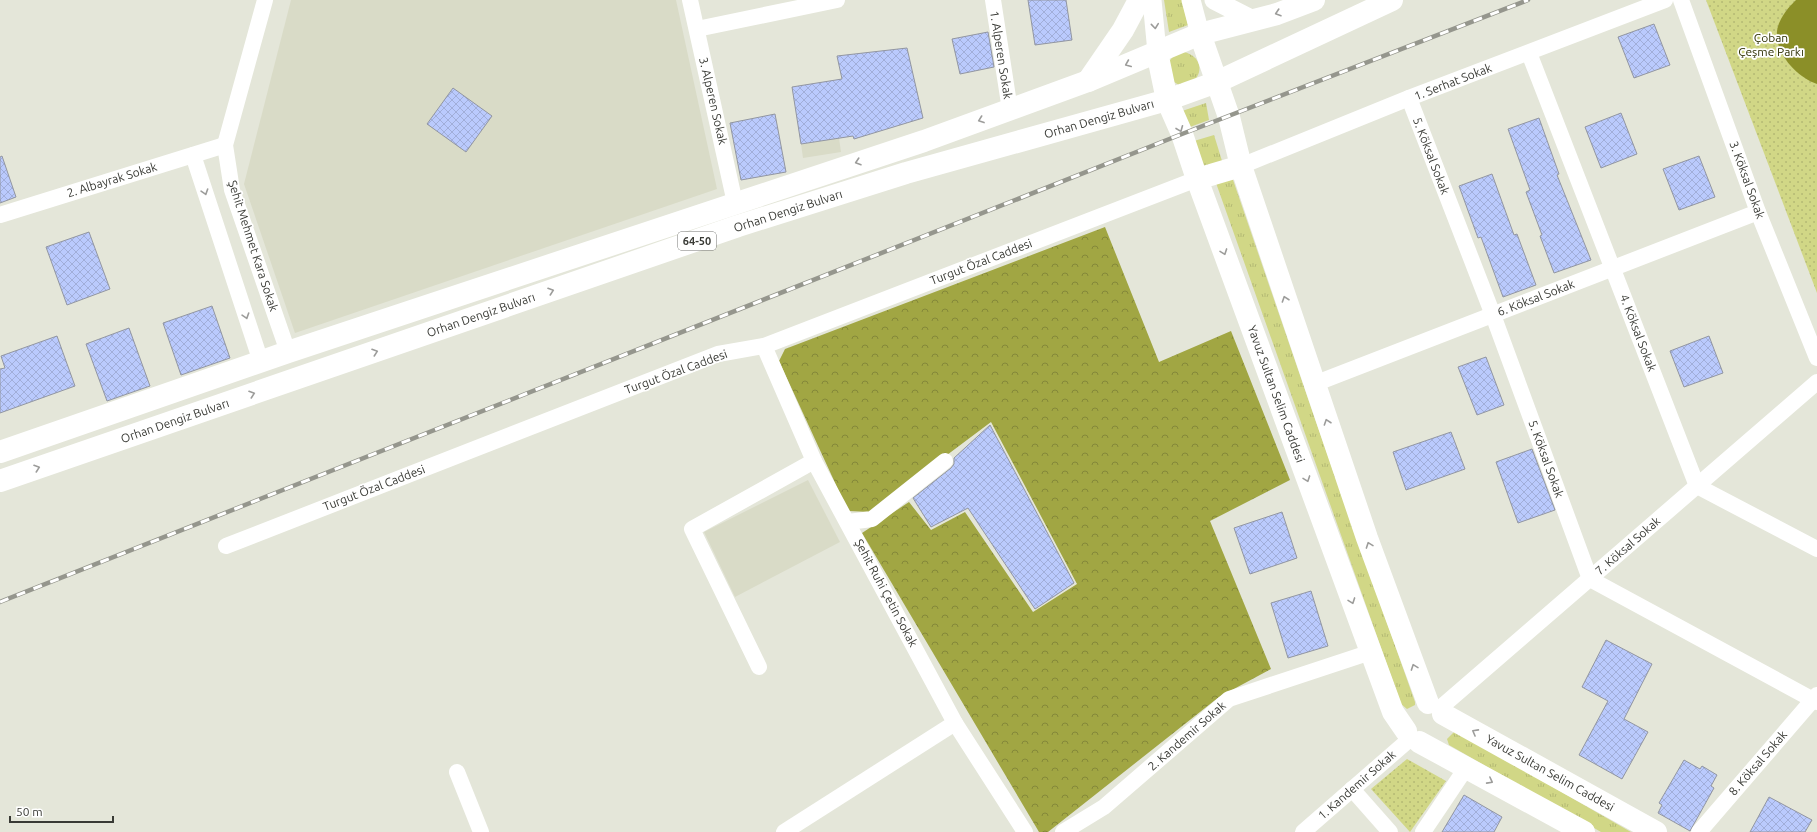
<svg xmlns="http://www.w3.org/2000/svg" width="1817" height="832" font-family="Ubuntu,sans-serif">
  <defs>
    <pattern id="grass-tufts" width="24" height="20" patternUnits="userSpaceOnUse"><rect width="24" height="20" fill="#d1d786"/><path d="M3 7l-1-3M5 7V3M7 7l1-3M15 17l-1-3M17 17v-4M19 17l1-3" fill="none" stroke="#b4b974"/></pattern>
    <pattern id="forest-crowns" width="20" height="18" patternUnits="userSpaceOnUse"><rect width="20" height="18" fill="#a1a643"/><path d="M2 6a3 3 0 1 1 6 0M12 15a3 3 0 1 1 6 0" fill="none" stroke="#848839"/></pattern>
    <pattern id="park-dots" width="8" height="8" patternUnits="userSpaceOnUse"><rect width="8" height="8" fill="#d1d786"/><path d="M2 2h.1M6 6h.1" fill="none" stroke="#b4b974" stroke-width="1.8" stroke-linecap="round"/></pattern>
    <pattern id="building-cross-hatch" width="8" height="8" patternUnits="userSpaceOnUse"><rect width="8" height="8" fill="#bacafd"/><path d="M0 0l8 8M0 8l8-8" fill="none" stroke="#a1aed9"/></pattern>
  </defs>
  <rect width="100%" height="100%" fill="#e4e6d9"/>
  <g fill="#d9dbc7">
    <path d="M291,0H676L717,189L295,333L244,184Z"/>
    <path d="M839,138L841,152L803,158L801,144Z"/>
    <path d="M808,480L840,542L735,597L704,532Z"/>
  </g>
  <g fill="url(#grass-tufts)">
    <path d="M1164,0H1182L1188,25L1169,32Z"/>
    <path d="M1184,52C1200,56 1204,70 1194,81L1179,85L1174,82L1168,63L1174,55Z"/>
    <path d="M1206,103L1209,120L1190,127L1182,111Z"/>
    <path d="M1214,135L1223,164L1205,169L1194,141Z"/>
    <path d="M1232,177L1316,422L1415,702V705L1407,709L1401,704L1216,183Z"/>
    <path d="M1454,732H1457L1631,832H1601L1449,745L1447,739Z"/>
  </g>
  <path fill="url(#forest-crowns)" d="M1105,227L1159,362L1231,331L1290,480L1210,521L1271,669L1219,697L1048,832H1039L862,533L909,502L931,530L965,512L1033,612L1077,584L991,422L871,512L848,511L779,361L785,349Z"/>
  <g fill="url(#park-dots)">
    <path d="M1706,0H1817V293Z"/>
    <path d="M1407,759L1446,781L1410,832L1371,789Z"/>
  </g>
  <path fill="#8b8f28" d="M1796,0H1817V84C1797,77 1775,54 1777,31C1779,18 1788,8 1796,0Z"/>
  <g fill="url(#building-cross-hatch)" stroke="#9296a1">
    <path d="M1028,0H1066L1072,40L1035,45Z"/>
    <path d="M1654,24L1670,65L1634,78L1618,37Z"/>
    <path d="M988,32L994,67L960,74L952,39Z"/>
    <path d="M907,48L923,118L854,139L853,136L801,144L792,87L842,79L837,56Z"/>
    <path d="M453,88L492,116L466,152L427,124Z"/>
    <path d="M1621,113L1637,154L1601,168L1585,127Z"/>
    <path d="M775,114L786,172L741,180L730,123Z"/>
    <path d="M1539,118L1559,174L1557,175L1591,260L1554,273L1540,236L1542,235L1526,192L1530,190L1508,129Z"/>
    <path d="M2,156L16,197L0,203V157Z"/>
    <path d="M1699,156L1715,197L1679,210L1663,169Z"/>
    <path d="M1492,174L1514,235L1517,234L1536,285L1503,297L1481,237L1478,238L1459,186Z"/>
    <path d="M89,232L110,289L67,305L46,247Z"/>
    <path d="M212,306L230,358L181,375L163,323Z"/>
    <path d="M129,328L150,386L107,401L86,344Z"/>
    <path d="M57,336L75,386L0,413V369L5,368L1,356Z"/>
    <path d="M1709,336L1723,373L1684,387L1670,351Z"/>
    <path d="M1486,357L1504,405L1477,415L1458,367Z"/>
    <path d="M990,425L1074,583L1035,609L968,508L931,527L913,498L951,468L954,464V458Z"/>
    <path d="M1451,432L1465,469L1406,490L1393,452Z"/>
    <path d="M1532,449L1555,510L1518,523L1496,462Z"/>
    <path d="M1282,512L1297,558L1250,574L1234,528Z"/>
    <path d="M1311,591L1328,646L1288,658L1271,603Z"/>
    <path d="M1606,640L1652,664L1624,719L1648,732L1622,779L1579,755L1608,701L1582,687Z"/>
    <path d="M1684,760L1700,769L1702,766L1717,775L1711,786L1714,788L1690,831L1658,813L1662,805L1659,803Z"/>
    <path d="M1464,795L1502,817L1494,832H1442Z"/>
    <path d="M1769,797L1812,820L1805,832H1750Z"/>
  </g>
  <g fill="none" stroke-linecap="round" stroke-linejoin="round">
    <g stroke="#fff" stroke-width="16">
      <path d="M265,0L225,145L232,190L288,352"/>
      <path d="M690,0L735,203"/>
      <path d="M993,0L1010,110"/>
      <path d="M1681,0L1758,212L1817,358"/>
      <path d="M697,29L837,0"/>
      <path d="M1529,53L1697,486L1817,549"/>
      <path d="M1409,98L1493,315L1590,579L1817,702"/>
      <path d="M193,155L261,362"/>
      <path d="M1241,166L1409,98L1665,0"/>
      <path d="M0,215L225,145"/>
      <path d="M764,346L814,461L955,723L1025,832"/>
      <path d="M1314,384L1758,212"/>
      <path d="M848,522L872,519L945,461"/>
      <path d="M226,546L718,354L764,346L1197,179"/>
      <path d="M759,667L692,529L814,461"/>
      <path d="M1439,709L1817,382"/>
      <path d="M457,772L481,832"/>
      <path d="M1352,789L1390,832"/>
      <path d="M784,832L955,723"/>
      <path d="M1063,832L1104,807L1229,699L1371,652"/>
      <path d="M1303,832L1411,738"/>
      <path d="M1423,832L1466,768"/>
      <path d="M1699,832L1817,695"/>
    </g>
    <g stroke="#fff" stroke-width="19">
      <path d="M1152,0L1157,52"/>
      <path d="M1191,0L1200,34"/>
      <path d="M1214,0L1253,20"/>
    </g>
    <g stroke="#fff" stroke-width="22">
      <path d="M1200,34L1229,117L1241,166L1367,538L1428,703"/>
      <path d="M1157,52L1167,100L1182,134L1197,179L1393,712L1406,731"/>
      <path d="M1088,81L1123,30L1139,0"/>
      <path d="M1197,179L1241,166"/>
      <path d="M0,452L288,352L924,141L1088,81L1200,34L1277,14L1314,0"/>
      <path d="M0,481L738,226L906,173L1167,100L1217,82L1392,0"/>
      <path d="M1443,714L1656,832"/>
      <path d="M1419,742L1584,832"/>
    </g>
    <g stroke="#95968d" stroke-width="4.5">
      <path id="rail" d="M0,602L1182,134L1528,0"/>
    </g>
    <use href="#rail" stroke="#fff" stroke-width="3" stroke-dasharray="9" stroke-linecap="butt"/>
  </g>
  <defs><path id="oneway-chevron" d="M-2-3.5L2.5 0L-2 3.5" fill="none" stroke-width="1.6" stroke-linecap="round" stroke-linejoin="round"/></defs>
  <g stroke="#9c9c9a">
    <use href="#oneway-chevron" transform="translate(1278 13) rotate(162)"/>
    <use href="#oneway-chevron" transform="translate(1155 26) rotate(84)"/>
    <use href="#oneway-chevron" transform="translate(1128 64) rotate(157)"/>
    <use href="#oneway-chevron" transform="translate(981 120) rotate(160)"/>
    <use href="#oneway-chevron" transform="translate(1180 129) rotate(68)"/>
    <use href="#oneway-chevron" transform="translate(858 162) rotate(162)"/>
    <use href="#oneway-chevron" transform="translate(205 192) rotate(72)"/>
    <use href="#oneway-chevron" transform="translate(1224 252) rotate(70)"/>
    <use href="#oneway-chevron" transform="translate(551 291) rotate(-19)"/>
    <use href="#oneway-chevron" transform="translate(1285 299) rotate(-109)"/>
    <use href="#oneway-chevron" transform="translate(246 316) rotate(72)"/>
    <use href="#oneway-chevron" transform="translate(375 352) rotate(-19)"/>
    <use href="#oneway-chevron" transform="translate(252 394) rotate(-19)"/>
    <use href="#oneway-chevron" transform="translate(1327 422) rotate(-109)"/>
    <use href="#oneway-chevron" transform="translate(37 468) rotate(-19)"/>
    <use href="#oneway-chevron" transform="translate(1307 479) rotate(70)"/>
    <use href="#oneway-chevron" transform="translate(1369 545) rotate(-110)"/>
    <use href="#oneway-chevron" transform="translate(1352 601) rotate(70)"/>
    <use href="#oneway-chevron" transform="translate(1414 667) rotate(-110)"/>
    <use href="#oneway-chevron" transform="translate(1475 732) rotate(-151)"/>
    <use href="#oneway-chevron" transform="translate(1490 781) rotate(28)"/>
  </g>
  <g text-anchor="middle" stroke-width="3.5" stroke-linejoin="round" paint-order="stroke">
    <rect fill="#fff" stroke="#747572" stroke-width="1" x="678" y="232" width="38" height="18" rx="3"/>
    <g font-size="11" font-weight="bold" fill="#393a35">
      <text x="697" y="245">64-50</text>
    </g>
    <g font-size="12" fill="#2f3105" stroke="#fff">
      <text x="1771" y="42">Çoban<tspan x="1771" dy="14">Çeşme Parkı</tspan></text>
    </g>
    <g font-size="12" fill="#393a35" stroke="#fff">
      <text transform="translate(1001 55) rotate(81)" y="4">1. Alperen Sokak</text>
      <text transform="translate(1453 82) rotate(-21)" y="4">1. Serhat Sokak</text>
      <text transform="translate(713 101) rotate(77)" y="4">3. Alperen Sokak</text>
      <text transform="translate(1099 119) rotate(-16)" y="4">Orhan Dengiz Bulvarı</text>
      <text transform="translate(1431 156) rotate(69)" y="4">5. Köksal Sokak</text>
      <text transform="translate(112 180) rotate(-17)" y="4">2. Albayrak Sokak</text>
      <text transform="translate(1747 180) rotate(70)" y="4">3. Köksal Sokak</text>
      <text transform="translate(788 211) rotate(-18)" y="4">Orhan Dengiz Bulvarı</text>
      <text transform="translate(253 246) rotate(72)" y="4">Şehit Mehmet Kara Sokak</text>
      <text transform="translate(981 262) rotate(-21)" y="4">Turgut Özal Caddesi</text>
      <text transform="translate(1536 298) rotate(-21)" y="4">6. Köksal Sokak</text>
      <text transform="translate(481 315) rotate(-19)" y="4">Orhan Dengiz Bulvarı</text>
      <text transform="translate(1638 333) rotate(69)" y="4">4. Köksal Sokak</text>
      <text transform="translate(676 372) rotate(-20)" y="4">Turgut Özal Caddesi</text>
      <text transform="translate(1276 394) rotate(70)" y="4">Yavuz Sultan Selim Caddesi</text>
      <text transform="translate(175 421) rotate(-19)" y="4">Orhan Dengiz Bulvarı</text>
      <text transform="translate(1546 459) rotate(70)" y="4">5. Köksal Sokak</text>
      <text transform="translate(374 488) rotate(-21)" y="4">Turgut Özal Caddesi</text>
      <text transform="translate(1628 546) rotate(-41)" y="4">7. Köksal Sokak</text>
      <text transform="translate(886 593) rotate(62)" y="4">Şehit Ruhi Çetin Sokak</text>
      <text transform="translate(1187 736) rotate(-41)" y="4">2. Kandemir Sokak</text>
      <text transform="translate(1758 763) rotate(-49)" y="4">8. Köksal Sokak</text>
      <text transform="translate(1550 773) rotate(29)" y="4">Yavuz Sultan Selim Caddesi</text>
      <text transform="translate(1357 785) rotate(-41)" y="4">1. Kandemir Sokak</text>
    </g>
  </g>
  <path d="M10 816v6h103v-6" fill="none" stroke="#393a35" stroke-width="2"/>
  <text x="16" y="816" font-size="12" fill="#393a35" stroke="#ffffff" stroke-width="3" paint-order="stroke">50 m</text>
</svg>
